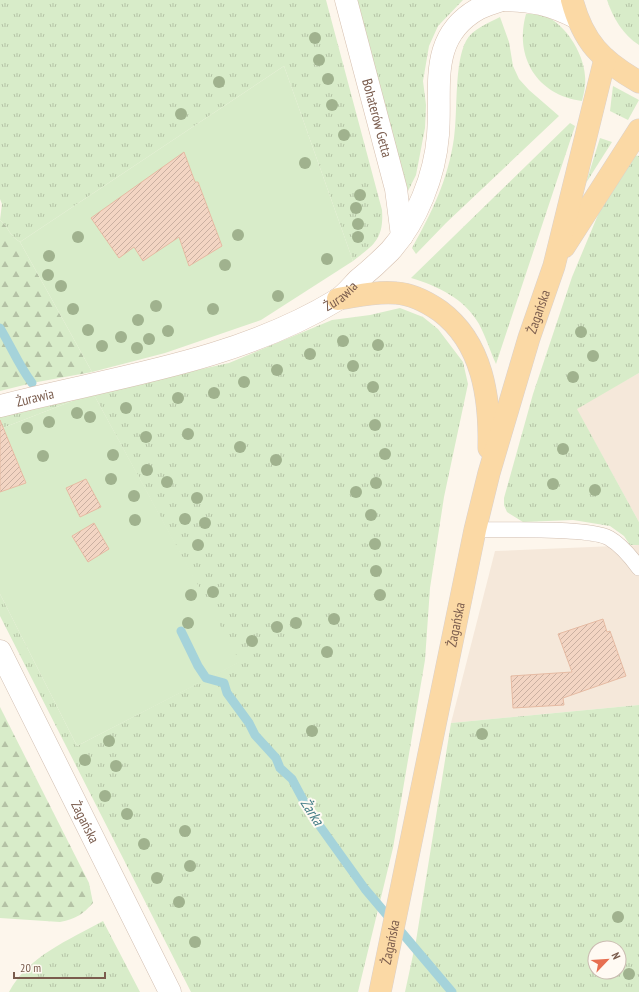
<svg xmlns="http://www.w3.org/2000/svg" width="639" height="992" font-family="'PT Sans Narrow',sans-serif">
  <defs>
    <pattern id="grass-tufts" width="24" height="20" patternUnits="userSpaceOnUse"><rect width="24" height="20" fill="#d8ecc9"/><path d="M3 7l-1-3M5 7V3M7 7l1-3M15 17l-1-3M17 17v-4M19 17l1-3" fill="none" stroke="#b4c2a5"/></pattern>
    <pattern id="forest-firs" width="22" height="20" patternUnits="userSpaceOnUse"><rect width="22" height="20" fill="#d8ecc9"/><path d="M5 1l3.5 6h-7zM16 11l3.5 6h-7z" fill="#b4c2a5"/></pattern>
    <pattern id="building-hatch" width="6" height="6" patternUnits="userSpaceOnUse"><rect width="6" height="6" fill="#f3d5c3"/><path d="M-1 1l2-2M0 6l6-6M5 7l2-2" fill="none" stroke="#cab0a1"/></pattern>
  </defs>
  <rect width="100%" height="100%" fill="#fdf6ec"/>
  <g fill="#f5e8da">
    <path d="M639,373V522L576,408Z"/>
    <path d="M639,545V705L451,723L495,551Z"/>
  </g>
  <g fill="url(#grass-tufts)" fill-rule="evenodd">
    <path d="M0,0H326L382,210C384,239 374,245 353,261L284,66L20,242C8,235 10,228 0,220L2,204L0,199Z"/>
    <path d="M353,0H463L438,26L429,46L423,81L426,105L425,128L416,175L408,191Z"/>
    <path d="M607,0H639V45C623,35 613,18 607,0Z"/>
    <path d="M526,14C530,14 535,13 539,14C563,19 584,53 585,76C586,85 584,93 582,101C537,95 514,57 526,14Z"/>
    <path d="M500,17L509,42L513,66L519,79L529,90L559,116L446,223L416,254L412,248C432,212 448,180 454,138C458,110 454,64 466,41C472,29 489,23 500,17Z"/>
    <path d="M613,86L639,100L628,120L610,111Z"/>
    <path d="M570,123L575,126L496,364C490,351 486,337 479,324C465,299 438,286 411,278Z"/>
    <path d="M600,138L612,142L586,183Z"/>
    <path d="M634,155L639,156V373L577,409L639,522V545H630L624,536L610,526L573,520L523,522L507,512L504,505V498L533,394L572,277L600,210Z"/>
    <path d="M400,308L423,317L438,329L463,362L468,384L444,497L430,588L425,660L393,848L358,992H191L0,616V594L77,746L239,662L93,393L0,429V417L93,393L229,363L332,320L370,315Z"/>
    <path d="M639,705V992H405L416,941L451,723ZM595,948H619V972H595Z"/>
    <path d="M103,921L140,992H9C28,956 69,940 103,921Z"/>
  </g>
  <g fill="url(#forest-firs)">
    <path d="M0,220C10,228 8,235 20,242L92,372L32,383L0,326Z"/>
    <path d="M0,331L28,384L0,391Z"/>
    <path d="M0,707L89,883L93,903C83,914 76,919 60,922L0,918Z"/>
  </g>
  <g fill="#d8ecc9">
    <path d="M284,66L353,261L261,320L165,353L92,372L20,242Z"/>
    <path d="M93,393L240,662L77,746L0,594V429Z"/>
  </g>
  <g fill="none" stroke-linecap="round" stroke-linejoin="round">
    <g stroke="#a5d3da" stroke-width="9">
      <path d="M0,328C11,346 19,366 32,383"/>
      <path d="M181,631L198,666L206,678L224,683L227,693L249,723L255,735L276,758L280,768L292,779L309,811L365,889L452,992"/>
    </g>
  </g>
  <g fill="url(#building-hatch)" stroke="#e6bba3">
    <path d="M184,152L195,182H198L222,246L189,266L179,237L143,261L134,247L119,258L91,218Z"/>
    <path d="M0,420L26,483L0,492Z"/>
    <path d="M86,479L101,507L80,517L66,488Z"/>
    <path d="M94,523L109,549L88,562L72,536Z"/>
    <path d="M603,619L607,632L610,631L626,676L563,698L564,705L513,708L511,676L572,672L558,634Z"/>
  </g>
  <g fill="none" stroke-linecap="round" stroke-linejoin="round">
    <g stroke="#d1beb0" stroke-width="16">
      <path id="lane" d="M475,530C502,530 589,527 609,538C621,545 631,557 639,568"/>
    </g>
    <g stroke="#d1beb0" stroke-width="23">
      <g id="street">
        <path id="s1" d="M0,651L170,992"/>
      </g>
    </g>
    <g stroke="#d6c0b0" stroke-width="23">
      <g id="secondary">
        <path id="s2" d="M346,0L396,189L402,236"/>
        <path d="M503,0C534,1 549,4 577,18"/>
        <path id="s3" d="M0,406C113,377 235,362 337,300C345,295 351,287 358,280C369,271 380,261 390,251C417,221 435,175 438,135C442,88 427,38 478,9C485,5 494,3 502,0"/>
      </g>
    </g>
    <g stroke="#dad1cd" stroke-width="23">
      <g id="primary">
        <path d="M572,0C583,42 602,61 639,82"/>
        <path d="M564,247L639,130"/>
        <path d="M338,299C357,296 377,291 396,293C412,294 427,302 440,311C483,343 490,398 489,448"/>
        <path id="s4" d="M380,992L475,530L489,473L529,338L554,266L605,59"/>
      </g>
    </g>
    <use href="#lane" stroke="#fff" stroke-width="15"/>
    <use href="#street" stroke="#fff" stroke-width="22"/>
    <use href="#secondary" stroke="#fff" stroke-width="22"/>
    <use href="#primary" stroke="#fbd9a5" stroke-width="22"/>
  </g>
  <g fill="#a0b28e">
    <circle cx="315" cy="38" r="6"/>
    <circle cx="319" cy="60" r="6"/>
    <circle cx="328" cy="79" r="6"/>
    <circle cx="219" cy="82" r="6"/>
    <circle cx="332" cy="105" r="6"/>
    <circle cx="181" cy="114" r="6"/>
    <circle cx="344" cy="135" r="6"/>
    <circle cx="305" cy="163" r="6"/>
    <circle cx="360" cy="195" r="6"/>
    <circle cx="356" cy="208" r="6"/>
    <circle cx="358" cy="224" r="6"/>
    <circle cx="238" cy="235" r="6"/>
    <circle cx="78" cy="237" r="6"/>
    <circle cx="358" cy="237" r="6"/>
    <circle cx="49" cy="256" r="6"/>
    <circle cx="327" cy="259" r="6"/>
    <circle cx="225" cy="265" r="6"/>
    <circle cx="48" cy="275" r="6"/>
    <circle cx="61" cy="286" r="6"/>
    <circle cx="278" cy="296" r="6"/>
    <circle cx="156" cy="306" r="6"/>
    <circle cx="73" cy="309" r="6"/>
    <circle cx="213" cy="309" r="6"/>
    <circle cx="138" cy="320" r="6"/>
    <circle cx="88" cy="330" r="6"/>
    <circle cx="168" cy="331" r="6"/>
    <circle cx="581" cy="332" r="6"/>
    <circle cx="121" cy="337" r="6"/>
    <circle cx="149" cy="339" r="6"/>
    <circle cx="343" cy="341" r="6"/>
    <circle cx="378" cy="345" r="6"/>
    <circle cx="102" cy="346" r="6"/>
    <circle cx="137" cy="348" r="6"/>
    <circle cx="310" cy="354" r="6"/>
    <circle cx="593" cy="356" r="6"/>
    <circle cx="353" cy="366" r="6"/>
    <circle cx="277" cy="370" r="6"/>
    <circle cx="573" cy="377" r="6"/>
    <circle cx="244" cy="382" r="6"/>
    <circle cx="373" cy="387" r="6"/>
    <circle cx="214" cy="393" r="6"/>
    <circle cx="178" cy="398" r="6"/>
    <circle cx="126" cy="408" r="6"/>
    <circle cx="77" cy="413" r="6"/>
    <circle cx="90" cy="417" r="6"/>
    <circle cx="49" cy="422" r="6"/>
    <circle cx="375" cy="425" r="6"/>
    <circle cx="27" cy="428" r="6"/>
    <circle cx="188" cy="434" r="6"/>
    <circle cx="146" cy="437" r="6"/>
    <circle cx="240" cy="447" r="6"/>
    <circle cx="563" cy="449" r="6"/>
    <circle cx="385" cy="454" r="6"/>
    <circle cx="113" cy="455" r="6"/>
    <circle cx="43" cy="456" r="6"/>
    <circle cx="276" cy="460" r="6"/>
    <circle cx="147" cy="470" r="6"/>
    <circle cx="111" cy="479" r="6"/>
    <circle cx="167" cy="482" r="6"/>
    <circle cx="376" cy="483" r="6"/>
    <circle cx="553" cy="484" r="6"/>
    <circle cx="595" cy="490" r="6"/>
    <circle cx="356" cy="492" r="6"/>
    <circle cx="134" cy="496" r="6"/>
    <circle cx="197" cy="498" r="6"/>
    <circle cx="371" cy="515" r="6"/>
    <circle cx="185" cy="519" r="6"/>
    <circle cx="135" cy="520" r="6"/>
    <circle cx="205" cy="523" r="6"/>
    <circle cx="375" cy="544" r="6"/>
    <circle cx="198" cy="545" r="6"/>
    <circle cx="376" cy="571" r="6"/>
    <circle cx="213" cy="592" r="6"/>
    <circle cx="191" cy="595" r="6"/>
    <circle cx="380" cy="595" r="6"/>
    <circle cx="334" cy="619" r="6"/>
    <circle cx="188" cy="623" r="6"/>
    <circle cx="296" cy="623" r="6"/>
    <circle cx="277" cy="627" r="6"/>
    <circle cx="252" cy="641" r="6"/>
    <circle cx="327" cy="652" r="6"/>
    <circle cx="312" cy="731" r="6"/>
    <circle cx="482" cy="734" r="6"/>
    <circle cx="109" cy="741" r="6"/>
    <circle cx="85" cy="760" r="6"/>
    <circle cx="116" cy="766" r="6"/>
    <circle cx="105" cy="796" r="6"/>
    <circle cx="127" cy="814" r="6"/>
    <circle cx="185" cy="831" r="6"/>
    <circle cx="144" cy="844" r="6"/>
    <circle cx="190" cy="866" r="6"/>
    <circle cx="157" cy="878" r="6"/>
    <circle cx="179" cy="902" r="6"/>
    <circle cx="618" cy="917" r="6"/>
    <circle cx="195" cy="942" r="6"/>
    <circle cx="629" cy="974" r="6"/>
  </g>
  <g text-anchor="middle" stroke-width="4" stroke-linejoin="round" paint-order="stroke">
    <g font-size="14" fill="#7a5c4d" stroke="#fffaf3">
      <text dy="5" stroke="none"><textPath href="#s2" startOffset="122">Bohaterów Getta</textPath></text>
      <text dy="5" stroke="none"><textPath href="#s3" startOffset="360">Żurawia</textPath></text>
      <text dy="5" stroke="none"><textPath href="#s4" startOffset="699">Żagańska</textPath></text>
      <text dy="5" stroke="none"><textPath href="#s3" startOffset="36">Żurawia</textPath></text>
      <text dy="5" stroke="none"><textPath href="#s4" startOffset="375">Żagańska</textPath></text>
      <text dy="5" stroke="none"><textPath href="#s1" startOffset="191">Żagańska</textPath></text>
      <text dy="5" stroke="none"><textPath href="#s4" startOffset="51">Żagańska</textPath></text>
    </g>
    <g font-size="15" font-style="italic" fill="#437c86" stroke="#fffaf3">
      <text transform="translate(312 812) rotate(57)" y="5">Żarka</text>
    </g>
  </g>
  <g transform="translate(607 960) rotate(65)"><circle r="19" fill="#fffaf3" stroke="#cabbb1"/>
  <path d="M0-3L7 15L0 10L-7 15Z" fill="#e76f51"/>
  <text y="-6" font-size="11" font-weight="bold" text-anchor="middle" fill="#7a5c4d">N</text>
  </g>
  <path d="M14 972v6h91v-6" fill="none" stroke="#7a5c4d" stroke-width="2"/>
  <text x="20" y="972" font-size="12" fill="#7a5c4d" stroke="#fffaf3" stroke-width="3" paint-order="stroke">20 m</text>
</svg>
